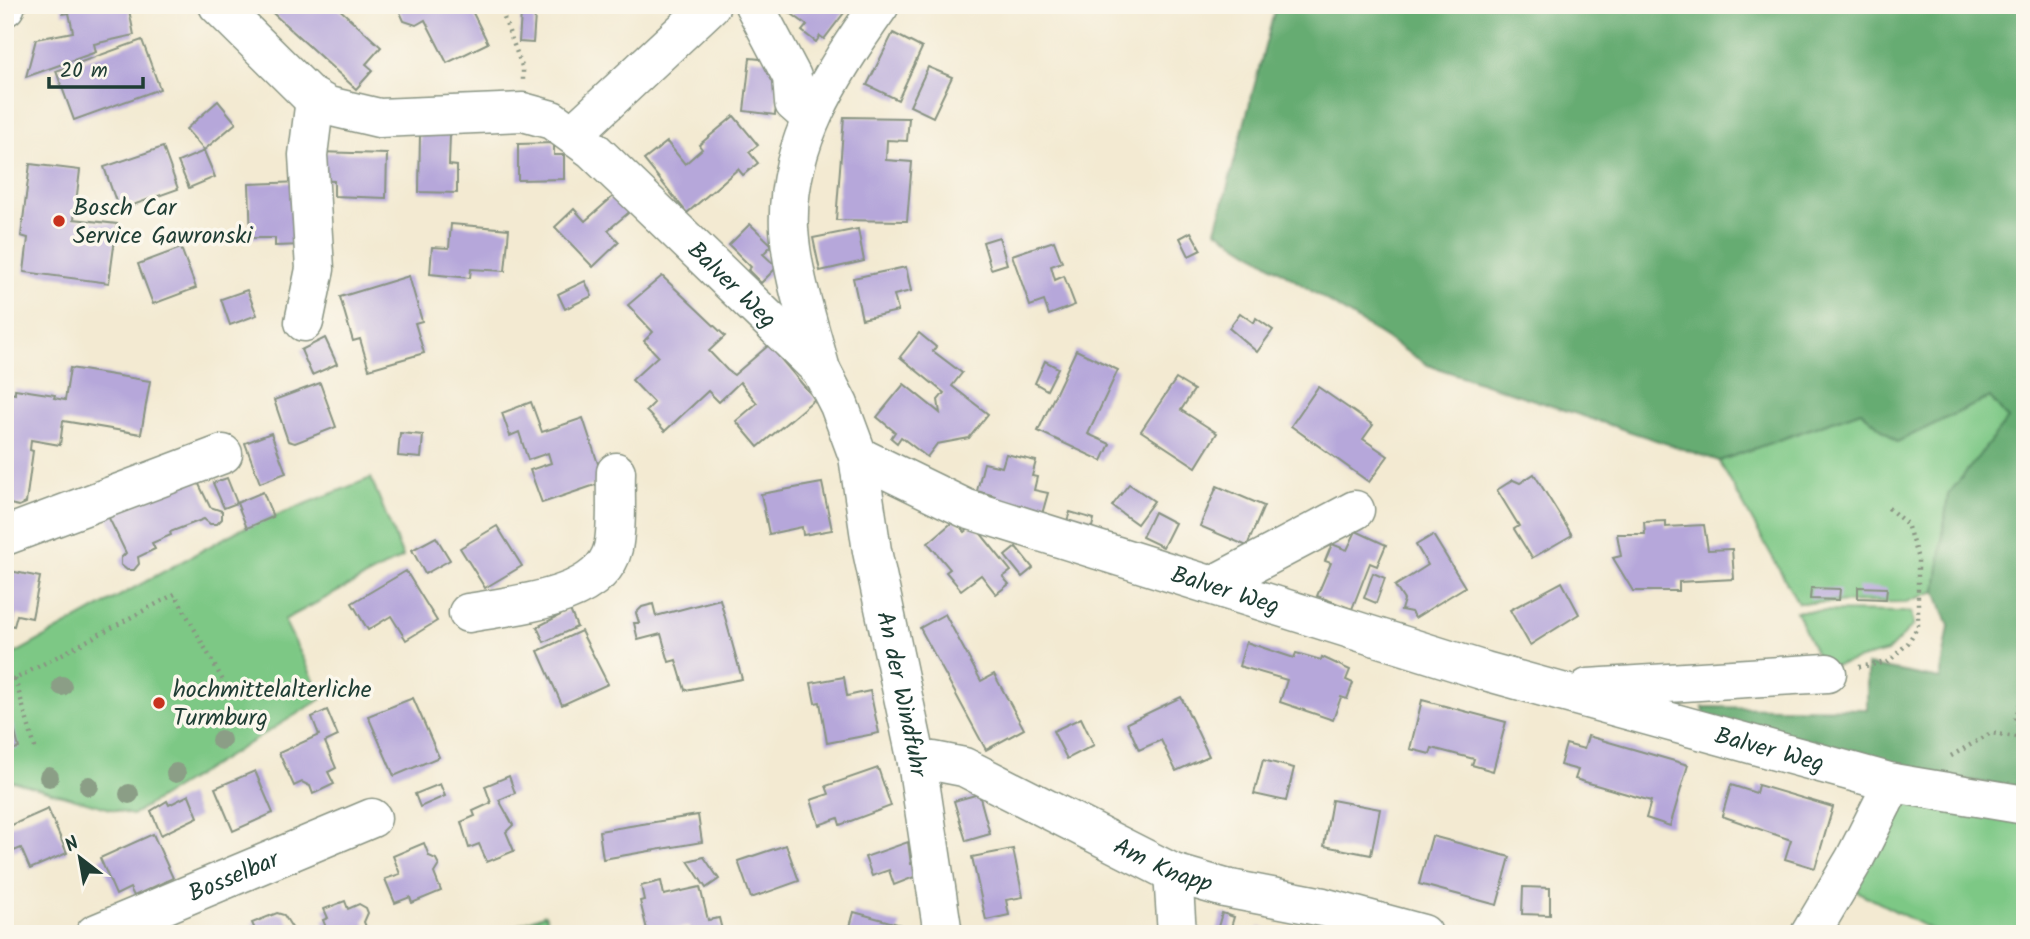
<svg xmlns="http://www.w3.org/2000/svg" width="2030" height="939" font-family="Kalam,sans-serif">
  <rect width="100%" height="100%" fill="#fbf7ec"/>
  <filter id="ink" filterUnits="userSpaceOnUse"><feTurbulence type="fractalNoise" baseFrequency=".0143" numOctaves="2"/><feDisplacementMap in="SourceGraphic" scale="14" xChannelSelector="R" yChannelSelector="G"/><feConvolveMatrix kernelMatrix="1 2 1 2 8 2 1 2 1" color-interpolation-filters="sRGB"/></filter>
  <filter id="wash" filterUnits="userSpaceOnUse"><feTurbulence type="fractalNoise" baseFrequency=".00686" numOctaves="4" result="noise"/><feDisplacementMap in="SourceGraphic" scale="28" xChannelSelector="R" yChannelSelector="G"/><feGaussianBlur stdDeviation="1.57" result="paint"/><feColorMatrix in="noise" values="0 0 0 0 0 0 0 0 0 0 0 0 0 0 0 0 0 1.4 0 .05"/><feComposite in="paint" operator="in"/></filter>
  <g filter="url(#wash)">
    <rect width="100%" height="100%" fill="#f3ead2"/>
    <g fill="#7dc885" stroke="#4e825c" stroke-width="2">
      <path d="M1990,397L2008,419L1948,495L1936,591L1906,602L1798,603L1719,461L1861,411L1897,442Z"/>
      <path d="M371,478L403,557L284,620L323,698L132,815L5,779V659L239,530Z"/>
      <path d="M1796,611L1911,612L1914,625L1887,652L1833,666L1819,661Z"/>
      <path d="M1897,788L2025,811V934H1940L1854,890Z"/>
      <path d="M545,914L553,934H497Z"/>
    </g>
    <path fill="#66ac72" stroke="#427453" stroke-width="2" d="M1276,5H2025V788L1890,770L1705,720L1703,707L1867,709V665L1940,679L1949,626L1936,591L1948,495L2008,419L1990,397L1897,442L1861,411L1719,461L1428,365L1216,230Z"/>
    <g id="blocks">
      <g fill="#b6a7da">
        <path d="M61,5H128L134,35L94,44L96,52L26,77L36,39L73,32L69,13L63,14Z"/>
        <path d="M264,5H335L381,47L366,64L373,70L356,89Z"/>
        <path d="M401,5H469L488,43L447,63L425,20L416,25L404,21L399,10Z"/>
        <path d="M794,5H850L824,39L820,36L816,42L802,31L807,25L789,12Z"/>
        <path d="M521,14L535,15L533,43L519,42Z"/>
        <path d="M893,33L922,48L898,100L867,85Z"/>
        <path d="M142,40L160,89L74,120L56,71Z"/>
        <path d="M750,58L781,61L775,115L744,111Z"/>
        <path d="M928,67L952,77L933,117L910,106Z"/>
        <path d="M218,101L236,123L204,150L186,129Z"/>
        <path d="M734,116L758,145L749,152L758,163L743,175L738,169L687,213L644,160L667,142L685,164L702,149L699,145Z"/>
        <path d="M844,117L909,118L907,141L887,140L886,160L912,162L907,221L836,220Z"/>
        <path d="M420,133L450,134L449,165L457,166V193L419,192Z"/>
        <path d="M554,143V155H564V179L518,180V144Z"/>
        <path d="M163,147L178,189L119,210L104,167Z"/>
        <path d="M204,151L215,177L189,188L178,162Z"/>
        <path d="M317,152L387,154L386,198L334,196V181L317,180Z"/>
        <path d="M30,164L80,170L74,219L117,224L109,283L24,272L28,238L21,236Z"/>
        <path d="M302,182V245L275,246V238H251L249,184Z"/>
        <path d="M617,193L633,209L608,230L619,242L593,267L555,227L574,209L585,221Z"/>
        <path d="M451,224L509,229L505,271L471,269L470,278L430,274L432,247L449,248Z"/>
        <path d="M750,224L772,245L763,254L777,267L761,283L748,270L751,267L729,245Z"/>
        <path d="M858,229L864,261L820,271L813,238Z"/>
        <path d="M1191,232L1201,250L1189,256L1180,238Z"/>
        <path d="M999,237L1007,264L991,269L983,242Z"/>
        <path d="M1054,241L1062,262L1051,266L1055,280L1064,276L1075,305L1049,315L1044,301L1030,306L1012,255Z"/>
        <path d="M181,248L196,288L153,304L138,264Z"/>
        <path d="M906,267L911,291L894,295L898,311L862,319L853,278Z"/>
        <path d="M409,276L422,321L415,323L424,353L369,369L360,339L353,341L340,297Z"/>
        <path d="M662,276L725,336L709,351L727,370L734,375L769,345L815,399L758,447L736,421L757,403L740,382L719,402L708,391L665,431L646,411L654,403L632,380L658,356L644,341L653,332L628,305Z"/>
        <path d="M585,281L592,296L565,309L558,294Z"/>
        <path d="M247,290L257,315L230,325L221,299Z"/>
        <path d="M1240,313L1254,323L1256,318L1273,330L1257,352L1229,328Z"/>
        <path d="M919,333L936,347L933,351L962,373L952,386L988,414L969,438L937,444L927,457L901,437L897,443L891,438L895,432L877,417L904,384L940,413L938,400L944,393L900,357Z"/>
        <path d="M325,338L337,364L312,375L301,350Z"/>
        <path d="M1076,350L1118,370L1088,434L1110,444L1102,461L1038,431Z"/>
        <path d="M1045,361L1058,368L1047,390L1035,383Z"/>
        <path d="M70,368L150,381L141,434L63,421L60,445L31,440L30,450L33,451L26,503L19,506L5,503V461L10,435L5,434V392L15,394V389L55,395L54,398L65,400Z"/>
        <path d="M1176,379L1194,390L1181,410L1217,433L1196,467L1141,431Z"/>
        <path d="M320,383L336,427L295,443L288,441L274,400Z"/>
        <path d="M1318,387L1373,425L1363,439L1388,456L1369,482L1291,426Z"/>
        <path d="M531,402L542,432L583,418L604,482L542,503L530,470L551,463L548,453L528,460L519,432L510,436L502,413Z"/>
        <path d="M271,433L286,473L260,483L245,443Z"/>
        <path d="M400,433L423,435L421,458L398,456Z"/>
        <path d="M1006,454L1036,461L1032,476L1037,477L1034,490L1048,493L1042,514L994,502L995,496L977,491L984,463L1002,467Z"/>
        <path d="M194,474L210,507L222,511V519L217,524H210L204,519L170,532L171,535L152,543L155,549L138,557L139,564L134,570H127L121,565V558L126,553L107,514Z"/>
        <path d="M1534,474L1572,535L1532,558L1514,529L1519,526L1497,490L1513,480L1520,483Z"/>
        <path d="M227,478L237,503L263,492L273,517L247,528L237,503L224,508L213,483Z"/>
        <path d="M822,483L832,530L803,535L802,527L769,534L761,494Z"/>
        <path d="M1129,484L1154,501L1137,524L1112,506Z"/>
        <path d="M1217,486L1264,506L1247,546L1200,526Z"/>
        <path d="M1070,512L1094,519L1091,531L1066,524Z"/>
        <path d="M1154,512L1175,523L1163,547L1142,537Z"/>
        <path d="M955,520L965,532L974,525L1011,571L1003,577L1009,584L996,594L981,575L961,590L946,572L950,569L928,543Z"/>
        <path d="M1666,521V527L1704,525L1708,550L1732,549L1734,579L1679,582V591H1633L1613,558L1621,556L1617,534H1645L1644,522Z"/>
        <path d="M497,526L522,566L485,588L460,548Z"/>
        <path d="M1356,531L1386,545L1377,566L1370,563L1352,609L1317,596L1331,563L1325,561L1332,544L1347,550Z"/>
        <path d="M1433,535L1465,587L1415,618L1411,612L1401,610L1404,600L1395,586L1428,565L1416,545Z"/>
        <path d="M436,537L450,560L425,574L412,550Z"/>
        <path d="M1016,547L1033,568L1022,577L1005,556Z"/>
        <path d="M5,570L40,577L32,618L17,615L14,626L5,624Z"/>
        <path d="M406,571L437,621L406,640L391,616L368,630L352,603Z"/>
        <path d="M1373,573L1385,578L1376,603L1364,598Z"/>
        <path d="M1562,582L1579,614L1530,645L1510,610Z"/>
        <path d="M1858,587L1887,588L1886,599L1858,598Z"/>
        <path d="M1811,588L1840,589L1839,600L1810,599Z"/>
        <path d="M720,599L742,679L685,690L676,660L669,662L661,634L638,640L634,623H639L636,613L642,607L653,604L656,616Z"/>
        <path d="M570,610L577,627L544,642L537,627Z"/>
        <path d="M945,614L981,681L994,674L1024,729L986,750L920,628Z"/>
        <path d="M581,631L608,684L562,705L538,651Z"/>
        <path d="M1246,642L1294,658L1296,653L1321,660L1322,657L1350,670L1346,680L1353,683L1347,699L1341,697L1333,720L1280,702L1287,680L1239,666Z"/>
        <path d="M844,677L847,696L870,691L879,733L827,743L820,702L815,703L811,683Z"/>
        <path d="M1181,697L1209,756L1176,771L1161,740L1139,750L1127,723Z"/>
        <path d="M413,698L439,757L394,776L368,716Z"/>
        <path d="M1422,700L1506,722L1493,771L1472,765L1474,759L1432,748L1430,754L1410,749Z"/>
        <path d="M327,710L338,736L325,742L336,768L328,772L334,784L313,794L310,786L302,782L294,786L279,753L319,735L312,717Z"/>
        <path d="M1081,718L1094,745L1067,759L1053,731Z"/>
        <path d="M12,721L19,748L5,751V723Z"/>
        <path d="M1588,736L1688,765L1670,826L1646,818L1651,801L1575,779L1578,770L1560,765L1566,744L1584,749Z"/>
        <path d="M1263,760L1294,768L1286,801L1254,794Z"/>
        <path d="M878,768L891,806L840,825L838,818L819,825L811,800L829,794L826,786Z"/>
        <path d="M255,771L273,813L233,831L215,788Z"/>
        <path d="M509,776L515,793L499,800L513,825L506,832L514,851L487,862L479,844L469,848L461,822L475,816L473,811L491,803L485,786Z"/>
        <path d="M440,784L445,796L420,807L415,794Z"/>
        <path d="M1731,785L1756,793L1758,785L1833,807L1815,868L1785,859L1791,840L1722,816Z"/>
        <path d="M979,794L990,834L966,841L954,801Z"/>
        <path d="M189,795L198,817L161,835L151,811L167,801L169,805Z"/>
        <path d="M1332,800L1380,809L1371,855L1324,846Z"/>
        <path d="M48,809L67,853L30,869L21,848L14,851L5,828Z"/>
        <path d="M698,815L702,842L603,859L599,831Z"/>
        <path d="M153,834L173,878L134,896L130,888L116,895L100,858Z"/>
        <path d="M1432,836L1510,857L1497,905L1419,884Z"/>
        <path d="M908,842L911,864H914V877L894,885L889,870L872,876L865,857Z"/>
        <path d="M424,843L429,856L436,859L439,865L434,873L441,891L412,903L410,897L395,903L385,879L400,874L393,856Z"/>
        <path d="M786,845L799,881L751,898L738,861Z"/>
        <path d="M1013,849L1023,897L1006,900L1009,915L986,920L972,857Z"/>
        <path d="M704,857L719,879L706,888L688,861Z"/>
        <path d="M661,881L664,895L700,887L708,920L719,918L723,934H692L690,926L648,934L640,901L644,900L641,886Z"/>
        <path d="M1523,887L1550,888V915L1522,914Z"/>
        <path d="M345,901L348,909L359,904L366,908L368,913L364,922L369,934H319L327,930L323,920L328,918L324,909Z"/>
        <path d="M854,912L901,925L899,934H848Z"/>
        <path d="M277,913L284,915L296,934H257L252,923Z"/>
        <path d="M1222,913L1234,917L1229,934H1216Z"/>
        <path d="M1259,927L1280,933V934H1257Z"/>
      </g>
    </g>
  </g>
  <g filter="url(#ink)">
    <use href="#blocks" fill-opacity="0" stroke="#899483" stroke-width="2"/>
    <g fill="none" stroke-linecap="round" stroke-linejoin="round">
      <g stroke="#899483" stroke-width="41">
        <g id="minor">
          <path id="s1" d="M218,5L309,95L328,106L379,118L523,112L552,120L593,150L821,370L839,405L858,456L872,551L917,762L943,934"/>
          <path d="M754,5L792,77L794,103L811,118"/>
          <path d="M573,134L711,5"/>
          <path d="M304,322L315,269L308,155L315,99"/>
          <path d="M821,370C809,324 792,276 789,229C785,144 833,71 880,5"/>
          <path id="s2" d="M858,456L967,509L1485,671L1893,783L2025,805"/>
          <path d="M5,536L223,454"/>
          <path d="M1213,585L1355,510"/>
          <path d="M468,613C510,605 601,600 613,548C618,524 615,496 616,472"/>
          <path d="M1588,688L1827,673"/>
          <path id="s3" d="M917,762L933,761L964,767L1173,873L1225,888L1323,907L1423,934"/>
          <path d="M1173,873L1177,934"/>
          <path id="s4" d="M95,934L372,818"/>
          <path d="M1810,934L1854,860L1893,783"/>
        </g>
      </g>
      <g stroke="#899483" stroke-width="41">
        <path id="major" d="M5,7L6,5"/>
      </g>
      <g stroke="#899483" stroke-width="4.5" stroke-dasharray="2 5" stroke-linecap="butt">
        <path d="M499,5L523,69V80"/>
        <path d="M1859,667L1888,662L1908,643L1918,626V559L1907,524L1886,506"/>
        <path d="M5,678L15,679L175,594L226,686"/>
        <path d="M15,679L36,751"/>
        <path d="M1951,756L1991,733L2016,737L2020,730L2015,720L2025,688"/>
      </g>
      <use href="#minor" stroke="#fff" stroke-width="38"/>
      <use href="#major" stroke="#fff" stroke-width="38"/>
    </g>
    <g fill="#8b9e86">
      <circle cx="62" cy="686" r="10"/>
      <circle cx="221" cy="740" r="10"/>
      <circle cx="176" cy="773" r="10"/>
      <circle cx="49" cy="777" r="10"/>
      <circle cx="89" cy="786" r="10"/>
      <circle cx="129" cy="794" r="10"/>
    </g>
  </g>
  <g fill="#c8321e" stroke="#fbf7ec" stroke-width="2.5">
    <circle cx="59" cy="221" r="7"/>
    <circle cx="159" cy="703" r="7"/>
  </g>
  <g text-anchor="middle" stroke-width="7" stroke-linejoin="round" paint-order="stroke">
    <g font-size="24" fill="#1f3d34" stroke="#fbf7ec" text-anchor="start">
      <text x="73" y="215">Bosch Car<tspan x="73" dy="28">Service Gawronski</tspan></text>
      <text x="173" y="697">hochmittelalterliche<tspan x="173" dy="28">Turmburg</tspan></text>
    </g>
    <g font-size="24" fill="#1f3d34" stroke="#fbf7ec">
      <text dy="8" stroke="none"><textPath href="#s1" startOffset="621">Balver Weg</textPath></text>
      <text dy="8" stroke="none"><textPath href="#s2" startOffset="392">Balver Weg</textPath></text>
      <text dy="8" stroke="none"><textPath href="#s1" startOffset="1080">An der Windfuhr</textPath></text>
      <text dy="8" stroke="none"><textPath href="#s2" startOffset="959">Balver Weg</textPath></text>
      <text dy="8" stroke="none"><textPath href="#s3" startOffset="270">Am Knapp</textPath></text>
      <text dy="8" stroke="none"><textPath href="#s4" startOffset="150">Bosselbar</textPath></text>
    </g>
  </g>
  <rect width="2030" height="939" fill="none" stroke="#fbf7ec" stroke-width="28"/>
  <g transform="translate(80 858) rotate(329)" stroke="#fbf7ec" stroke-width="5" paint-order="stroke">
  <path d="M0-5L12 26L0 18L-12 26Z" fill="#1f3d34"/>
  <text y="-10" font-size="19" font-weight="bold" text-anchor="middle" fill="#1f3d34">N</text>
  </g>
  <path d="M49 77v10h94v-10" fill="none" stroke="#1f3d34" stroke-width="3.5"/>
  <text x="60" y="77" font-size="21" fill="#1f3d34" stroke="#fbf7ec" stroke-width="5" paint-order="stroke">20 m</text>
</svg>
